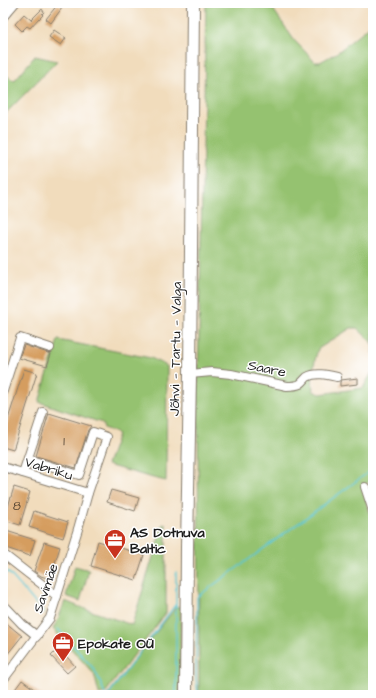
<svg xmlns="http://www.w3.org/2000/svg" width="376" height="698" font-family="'Architects Daughter',sans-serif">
  <rect width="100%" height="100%" fill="#fff"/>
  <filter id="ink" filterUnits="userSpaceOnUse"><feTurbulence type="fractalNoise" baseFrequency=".025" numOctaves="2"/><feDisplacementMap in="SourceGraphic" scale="8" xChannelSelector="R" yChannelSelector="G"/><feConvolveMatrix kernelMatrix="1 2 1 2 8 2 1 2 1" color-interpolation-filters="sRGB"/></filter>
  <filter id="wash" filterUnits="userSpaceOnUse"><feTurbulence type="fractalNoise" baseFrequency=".012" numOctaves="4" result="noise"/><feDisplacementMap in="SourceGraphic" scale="16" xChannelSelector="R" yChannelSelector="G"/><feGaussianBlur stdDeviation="0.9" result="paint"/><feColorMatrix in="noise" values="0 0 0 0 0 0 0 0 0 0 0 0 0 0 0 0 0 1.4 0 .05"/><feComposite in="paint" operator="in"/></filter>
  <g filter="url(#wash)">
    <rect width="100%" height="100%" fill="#f1dcbc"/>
    <g fill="#95c270" stroke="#586f46">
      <path d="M206,3H269L294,40L315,62H320L338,52L373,23V353L372,342L357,328H351L318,349C314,363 311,377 313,391L320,394L363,388L371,374L373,368V478L363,487L373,525V695H199L198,383Z"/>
      <path d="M35,56L57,61L3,116V73L14,81Z"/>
      <path d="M58,340L151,358L167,366L166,481L153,478L107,465L118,434L104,428L102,423L39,402Z"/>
      <path d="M163,524L166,525V613L105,693L99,694L94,674L53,629L59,617L65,601L77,606L132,625Z"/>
      <path d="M75,566L89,570L80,601L66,596Z"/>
      <path d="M181,606L180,695H107L176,607Z"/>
    </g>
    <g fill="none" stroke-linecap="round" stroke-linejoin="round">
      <g stroke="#5ac6d2" stroke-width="1.5">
        <path d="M3,571H5L10,574L44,613"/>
        <path d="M176,572V695"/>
        <path d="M58,629L94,669L101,683L105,695"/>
        <path d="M108,695L176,604"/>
        <path d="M198,695L196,678L197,597L373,469"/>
      </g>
    </g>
    <g id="blocks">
      <g fill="#d59d5f">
        <path d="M58,4L62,8L51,23L46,19Z"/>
        <path d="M42,9L44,12L42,14L43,15L39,19V18L30,28L27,26L22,31L15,24L24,14L31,20Z"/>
        <path d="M54,30L66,38L61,45L49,37Z"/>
        <path d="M24,345L51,354L47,366L19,358Z"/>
        <path d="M24,369L37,373L13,450L3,447V435Z"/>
        <path d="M358,378V384L340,386V382L341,380Z"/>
        <path d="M49,413L91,426L88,430L76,468L36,456Z"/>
        <path d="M14,487L30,492L20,525L4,520Z"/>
        <path d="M111,490L139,498L135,511L107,502Z"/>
        <path d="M34,511L68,522L63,538L29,527Z"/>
        <path d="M3,530L35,540L30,556L3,547Z"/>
        <path d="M98,541L144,555L136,580L91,566Z"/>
        <path d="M44,542L60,547L50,579L41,576L34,571Z"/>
        <path d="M5,622L22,636L6,656L3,654V625Z"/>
        <path d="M59,648L75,666L67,673L51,656Z"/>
        <path d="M22,680L42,695H17L13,692Z"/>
      </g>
    </g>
  </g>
  <g filter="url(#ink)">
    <use href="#blocks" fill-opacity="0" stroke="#867c6c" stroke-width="1"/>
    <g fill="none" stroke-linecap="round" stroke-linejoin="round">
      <g stroke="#867c6c" stroke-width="10">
        <g id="minor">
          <path d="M3,17L15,3"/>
          <path d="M190,374L212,372L231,374L287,386C291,386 296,386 300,384C303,382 305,379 307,377C316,372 328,375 337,377"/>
          <path d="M3,391L20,338L50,348"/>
          <path d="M3,467L88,493"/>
          <path d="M23,473L43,412"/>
          <path d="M365,487L373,511"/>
          <path d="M3,554L57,596"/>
          <path d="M3,604L22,624L37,636"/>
          <path d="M3,680L50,618L78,529L88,493L107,437L93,432L79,475L28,459"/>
        </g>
      </g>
      <g stroke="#867c6c" stroke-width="14">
        <path id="highway" d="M186,695L187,548L190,374L193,3"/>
      </g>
      <use href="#minor" stroke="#fff" stroke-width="8"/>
      <use href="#highway" stroke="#fff" stroke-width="12"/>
    </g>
  </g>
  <defs>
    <g id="office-pin" transform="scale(1.15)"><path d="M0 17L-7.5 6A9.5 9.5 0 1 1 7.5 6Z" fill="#c8321e" stroke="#fff"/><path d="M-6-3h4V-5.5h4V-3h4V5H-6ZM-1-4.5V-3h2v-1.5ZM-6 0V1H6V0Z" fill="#fff"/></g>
  </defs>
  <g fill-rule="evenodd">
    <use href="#office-pin" x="115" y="540"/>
    <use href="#office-pin" x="63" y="643"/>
  </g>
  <g text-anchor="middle" stroke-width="3" stroke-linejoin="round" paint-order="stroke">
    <g font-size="12" fill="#4a3c2d">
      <text x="64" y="445">1</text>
      <text x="17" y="510">8</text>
    </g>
    <g font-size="14" fill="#1c1c1c" stroke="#fff">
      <text transform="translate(175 349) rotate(-89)" y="5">Jõhvi — Tartu — Valga</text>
      <text transform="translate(267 368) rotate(11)" y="5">Saare</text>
      <text transform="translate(49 468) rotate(17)" y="5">Vabriku</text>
      <text transform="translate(45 588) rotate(-71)" y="5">Savimäe</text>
    </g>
    <g font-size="14" font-weight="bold" fill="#1c1c1c" stroke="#fff" text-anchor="start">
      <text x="130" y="537">AS Dotnuva<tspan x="130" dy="16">Baltic</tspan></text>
      <text x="78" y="648">Epokate OÜ</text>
    </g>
  </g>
  <rect width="376" height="698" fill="none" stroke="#fff" stroke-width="16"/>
</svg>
